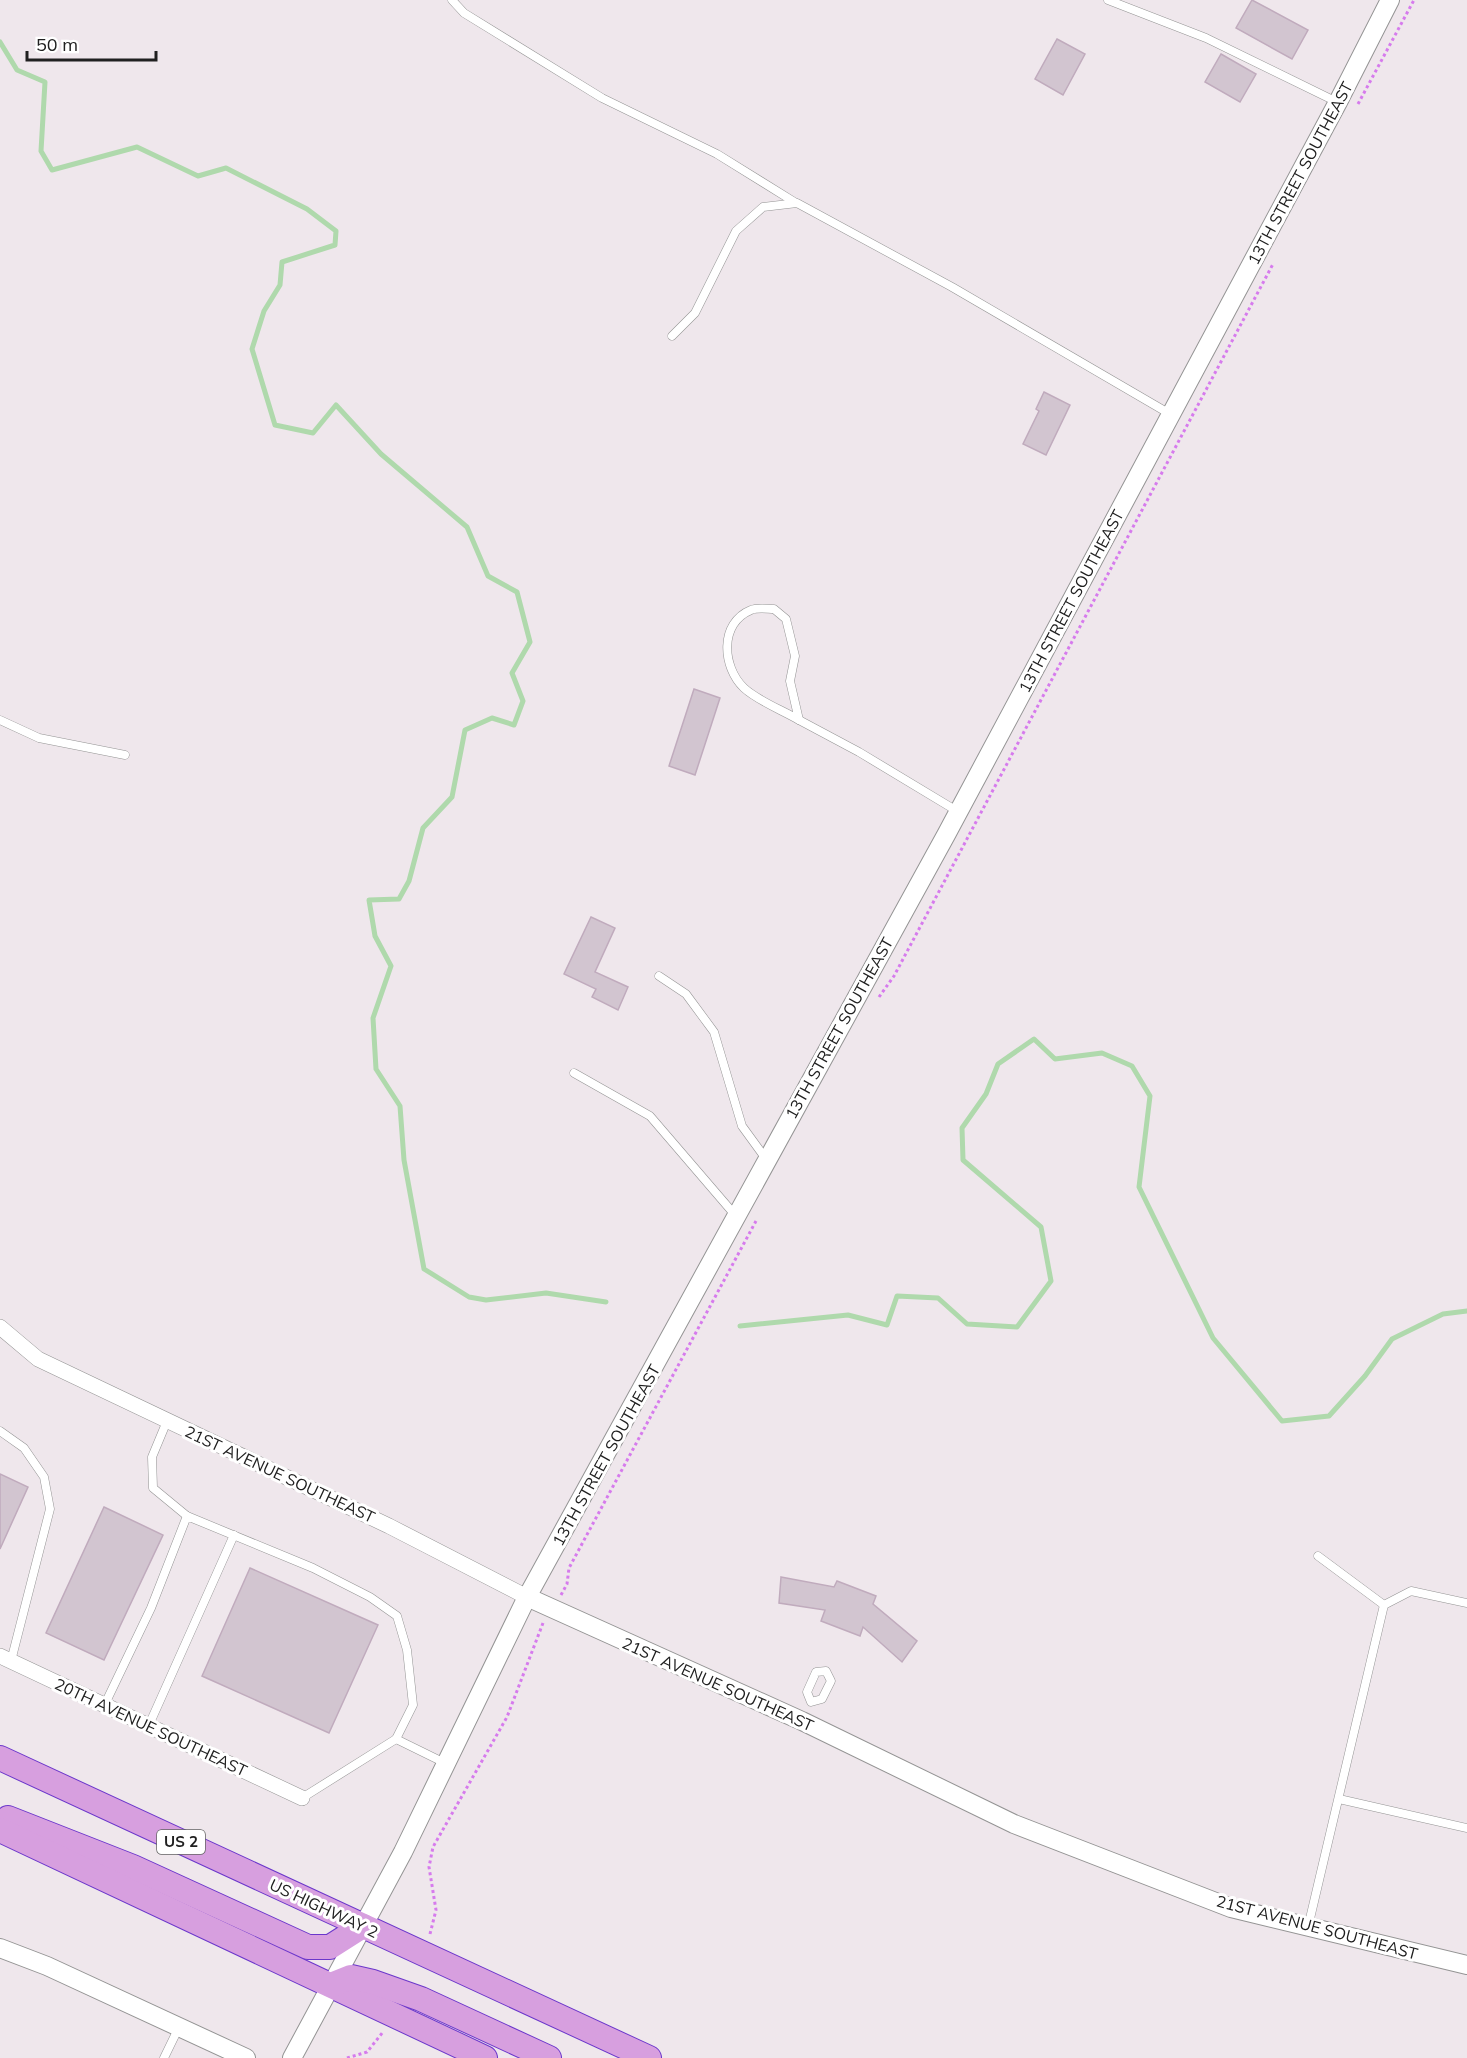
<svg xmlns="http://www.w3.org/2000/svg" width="1467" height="2058" font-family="Mulish,sans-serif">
  <rect width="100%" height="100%" fill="#efe7ec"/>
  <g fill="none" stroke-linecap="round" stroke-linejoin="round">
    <g stroke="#afd9ac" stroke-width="5">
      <path d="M0,42L17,70L45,82L41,151L52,170L137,147L198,176L226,168L307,209L336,231L335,245L282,262L280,285L264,311L252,349L275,425L313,433L336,405L381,454L467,527L488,576L517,592L530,642L512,673L523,701L514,725L492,718L465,730L452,797L423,828L409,881L399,899L369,900L375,936L391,966L373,1018L376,1069L400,1106L404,1160L424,1269L469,1297L486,1300L546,1293L606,1302"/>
      <path d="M740,1326L848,1315L887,1325L897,1296L938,1298L967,1324L1017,1327L1051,1281L1041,1227L963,1160L962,1128L986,1094L998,1064L1034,1039L1055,1059L1102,1053L1132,1066L1150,1096L1139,1187L1213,1338L1282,1421L1329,1416L1365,1376L1392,1339L1443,1314L1467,1311"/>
    </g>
  </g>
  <g fill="#d2c5d0" stroke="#c0abbd" stroke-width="1.5">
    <path d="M1252,0L1308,30L1292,59L1236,28Z"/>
    <path d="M1057,39L1085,54L1063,95L1035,79Z"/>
    <path d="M1221,54L1256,74L1240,102L1205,82Z"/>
    <path d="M1044,392L1070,405L1046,455L1023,444L1039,411L1036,409Z"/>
    <path d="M694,689L720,698L695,775L669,766Z"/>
    <path d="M591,917L615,928L595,972L628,987L618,1010L592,997L596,989L564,974Z"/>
    <path d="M0,1474L28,1487L0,1549Z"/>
    <path d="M104,1507L163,1535L104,1660L46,1633Z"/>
    <path d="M250,1568L378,1625L329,1733L202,1676Z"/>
    <path d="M781,1577L834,1587L837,1581L876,1596L873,1604L917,1641L902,1662L863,1627L860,1636L821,1621L825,1610L779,1603Z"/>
  </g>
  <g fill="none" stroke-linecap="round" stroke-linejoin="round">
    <g stroke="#949494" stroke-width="9">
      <g id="service">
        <path d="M452,0L464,13L602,98L717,154L796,203"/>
        <path d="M1108,0L1206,38L1337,102"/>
        <path d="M672,336L695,313L736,231L763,207L797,203L952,287L1170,414"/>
        <path d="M774,609L786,619L795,656L790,681L799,720C782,710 758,701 744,688C722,667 719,623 751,610C757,607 768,609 774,609Z"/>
        <path d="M0,720L39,738L125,755"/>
        <path d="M799,720L859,752L957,811"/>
        <path d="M659,976L686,994L714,1032L742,1126L766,1159"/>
        <path d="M574,1073L650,1116L735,1215"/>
        <path d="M167,1421L152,1457L153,1488L187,1516"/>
        <path d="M0,1431L24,1448L44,1477L50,1509L11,1661"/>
        <path d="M1318,1556L1384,1605"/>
        <path d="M826,1671L831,1681L822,1699L811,1702L807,1692L816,1672Z"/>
        <path d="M105,1704L151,1608L187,1516L313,1568L370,1597L397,1616L407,1650L413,1705L396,1739L447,1764"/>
        <path d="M149,1725L234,1535"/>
        <path d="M302,1798L396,1739"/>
        <path d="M1339,1799L1467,1828"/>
        <path d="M1308,1927L1384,1605L1411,1591L1467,1603"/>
        <path d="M164,2058L179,2027"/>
      </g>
    </g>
    <g stroke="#949494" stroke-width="16">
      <g id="minor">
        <path d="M0,1327L38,1359L389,1526L527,1597"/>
        <path d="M0,1656L302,1798"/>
      </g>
    </g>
    <g stroke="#949494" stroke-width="20">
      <g id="tertiary">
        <path d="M527,1597L802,1721L1014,1824L1231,1908L1467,1965"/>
        <path d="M0,1948L47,1966L246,2058"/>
        <path d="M292,2058L403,1852L527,1597L946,835L1338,102L1390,0"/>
      </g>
    </g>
    <g stroke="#6b37cb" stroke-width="26">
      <g id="trunk">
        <path d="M0,1758L649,2058"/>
        <path d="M8,1818L133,1867L308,1947H330L363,1926"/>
        <path d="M0,1830L485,2058"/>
        <path d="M331,1985L351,1977L373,1982L421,1999L549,2058"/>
      </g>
    </g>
    <g stroke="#d67bed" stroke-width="3" stroke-dasharray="3 3" stroke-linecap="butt">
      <path d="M1358,104L1414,0"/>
      <path d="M879,997L894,976L1273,264"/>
      <path d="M561,1595L567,1584L569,1568L756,1221"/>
      <path d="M430,1934L436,1910L429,1867L433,1847L507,1717L543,1623"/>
      <path d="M347,2058L367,2052L383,2032"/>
    </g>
    <use href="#service" stroke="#fff" stroke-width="8"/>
    <use href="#minor" stroke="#fff" stroke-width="15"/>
    <use href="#tertiary" stroke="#fff" stroke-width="18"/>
    <use href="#trunk" stroke="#d79fdf" stroke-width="24"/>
  </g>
  <g text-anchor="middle" stroke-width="6" stroke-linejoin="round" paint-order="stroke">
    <rect fill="#fff" stroke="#636363" stroke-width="1.5" x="157" y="1830" width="48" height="24" rx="4.5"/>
    <g font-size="15" font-weight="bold" fill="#202020">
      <text x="181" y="1847">US 2</text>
    </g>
    <g font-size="16" fill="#202020" stroke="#fff">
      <text transform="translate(1300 173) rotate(-62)" y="6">13TH STREET SOUTHEAST</text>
      <text transform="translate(1071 601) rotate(-62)" y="6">13TH STREET SOUTHEAST</text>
      <text transform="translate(839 1028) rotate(-61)" y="6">13TH STREET SOUTHEAST</text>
      <text transform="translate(606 1455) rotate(-61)" y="6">13TH STREET SOUTHEAST</text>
      <text transform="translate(280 1474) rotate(25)" y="6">21ST AVENUE SOUTHEAST</text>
      <text transform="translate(718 1684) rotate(24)" y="6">21ST AVENUE SOUTHEAST</text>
      <text transform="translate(151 1727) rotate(25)" y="6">20TH AVENUE SOUTHEAST</text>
      <text transform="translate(324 1908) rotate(25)" y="6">US HIGHWAY 2</text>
      <text transform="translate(1317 1927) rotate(15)" y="6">21ST AVENUE SOUTHEAST</text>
    </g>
  </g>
  <path d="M27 51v9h129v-9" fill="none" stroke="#202020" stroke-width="3"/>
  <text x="36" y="51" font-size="18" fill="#202020" stroke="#ffffff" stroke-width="4.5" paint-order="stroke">50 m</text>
</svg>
